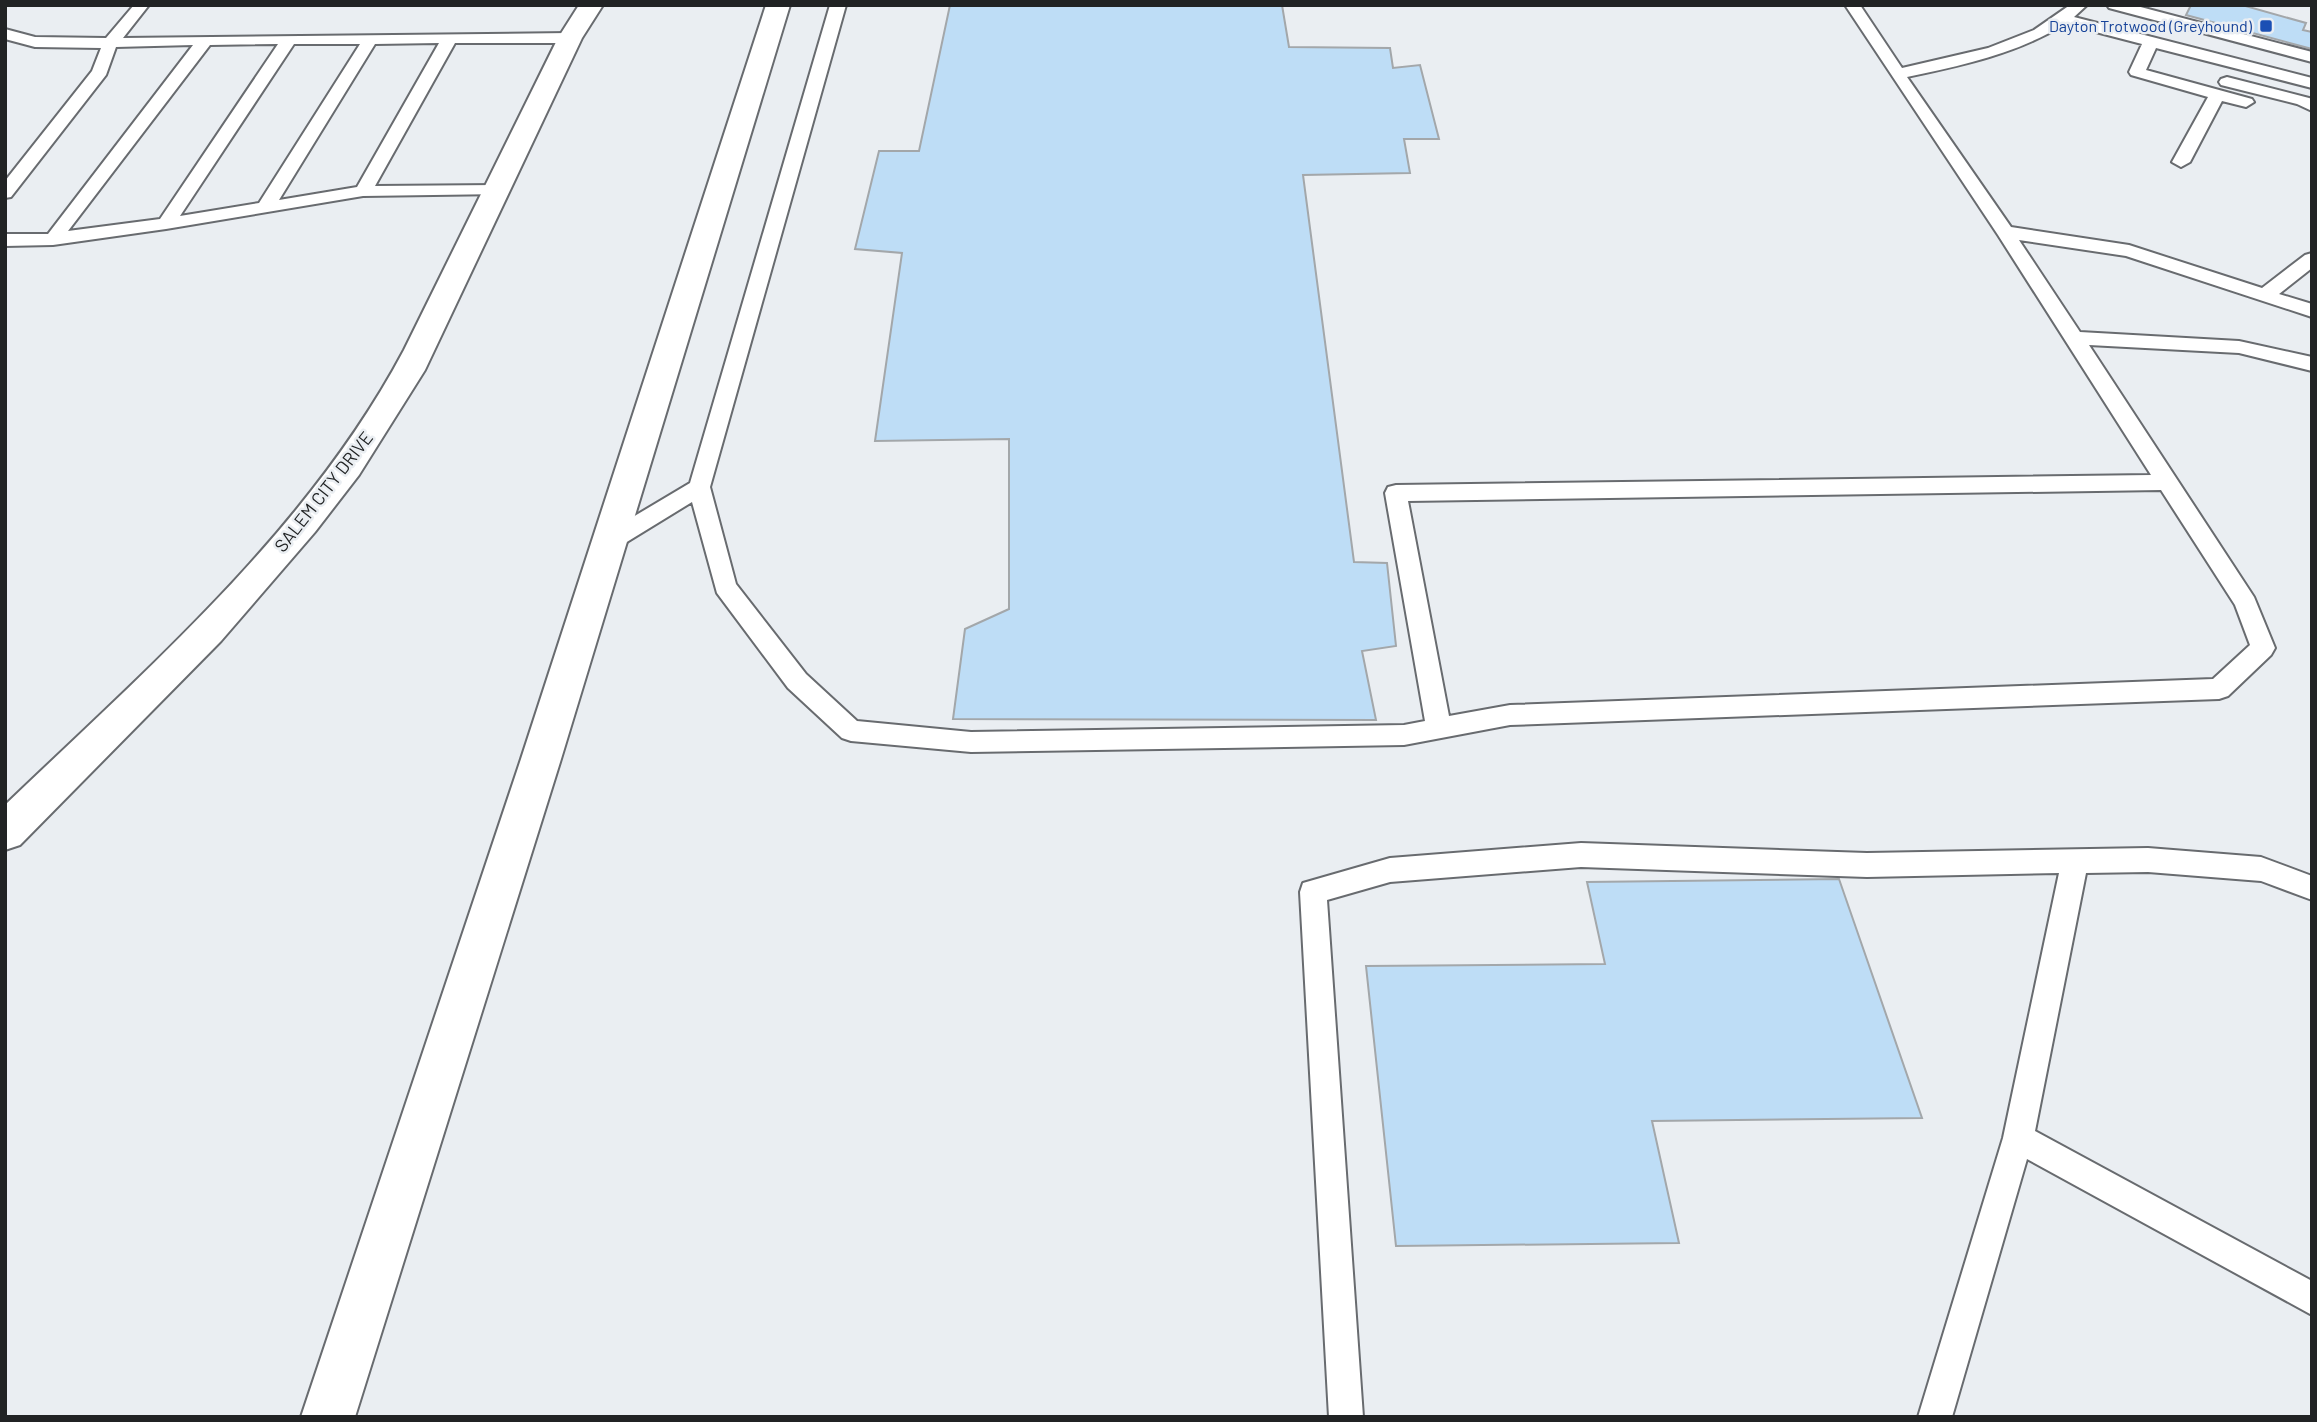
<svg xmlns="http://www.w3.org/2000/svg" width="2317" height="1422" font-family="Barlow,sans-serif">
  <rect width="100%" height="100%" fill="#eaeef2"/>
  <g fill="#beddf6" stroke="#a3a7aa" stroke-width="2">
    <path d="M950,5H1282L1289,47L1390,48L1393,68L1420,65L1439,139H1404L1410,173L1303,175L1354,562L1387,563L1396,646L1362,651L1376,720L953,719L965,629L1009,609V439L875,441L902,253L855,249L879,151H919Z"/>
    <path d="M2191,5H2242L2306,23L2303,30L2312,32V49L2186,15Z"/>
    <path d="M1839,879L1922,1118L1652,1121L1679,1243L1396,1246L1366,966L1605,964L1587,882Z"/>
  </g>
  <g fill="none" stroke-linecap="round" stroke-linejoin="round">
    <g stroke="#686b6f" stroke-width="4">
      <g id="lane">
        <path d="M134,5H149L123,38L570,33L578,38L570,43H455L375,186L498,185L507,190L504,194L363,196L166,229L53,245L5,246V234H48L193,45L116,47L106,75L11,197L5,198V181L92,71L101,48L35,47L5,39V29L35,37L106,38ZM439,43L357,187L279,200L375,44ZM278,44L160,219L68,231L210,45ZM294,44H360L259,203L180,216Z"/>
        <path d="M830,5H846L710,487L736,584L806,674L857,721L971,732L1404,725L1425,721L1385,493L1388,487L1396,485L2151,475L1998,235L1845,5H1860L1902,68L1988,48L2034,30L2070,5H2087L2074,17L2312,78V88L2156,48L2146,70L2252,99L2254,102L2246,107L2222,101L2190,162L2181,167L2172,162L2208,97L2131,75L2129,72L2142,44L2065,24C2016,54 1963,65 1907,77L2011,227L2129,245L2262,288L2305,255L2312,253V268L2279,294L2312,304V317L2126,256L2019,240L2080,332L2239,341L2312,357V371L2239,353L2089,345L2254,597L2275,648L2271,655L2228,696L2219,699L1510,725L1404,745L971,752L851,741L842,738L788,688L717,593L692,502L617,548L609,550L601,548L598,542L601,536L690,483ZM2161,490L2235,605L2250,645L2213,679L1510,705L1449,716L1408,501Z"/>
        <path d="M2107,5H2133L2312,52V62L2109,8Z"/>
        <path d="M2227,77L2309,98L2312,99V111L2297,104L2221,85L2219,82L2221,79Z"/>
        <path d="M1581,843L1867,853L2148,848L2261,857L2312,876V900L2261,881L2148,872L2086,873L2035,1131L2312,1281V1315L2027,1159L1952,1417H1918L2003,1138L2059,873L1867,877L1581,867L1390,882L1327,900L1363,1417H1329L1300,892L1303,883L1390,858Z"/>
      </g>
    </g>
    <g stroke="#686b6f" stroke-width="4">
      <g id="street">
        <path d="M579,5H603L582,38L425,370L359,475L315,532L221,641L20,845L5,850V805C149,667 309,529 404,350L558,38Z"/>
        <path d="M766,5H790L561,759L355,1417H301L521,759Z"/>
      </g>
    </g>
    <use href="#lane" fill="#fff" fill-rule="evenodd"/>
    <use href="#street" fill="#fff" fill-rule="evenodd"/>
  </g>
  <rect fill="#1a4fb4" stroke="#eaeef2" stroke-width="2.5" x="2259" y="19" width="14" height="14" rx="3.5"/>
  <g text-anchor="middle" stroke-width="5" stroke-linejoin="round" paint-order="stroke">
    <g font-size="16" fill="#164399" stroke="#eaeef2" text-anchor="end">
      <text x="2252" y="32">Dayton Trotwood (Greyhound)</text>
    </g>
    <g font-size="18" fill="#212324" stroke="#eaeef2">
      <text transform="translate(324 492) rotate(-52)" y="6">SALEM CITY DRIVE</text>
    </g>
  </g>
  <rect width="2317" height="1422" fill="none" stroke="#212324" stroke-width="14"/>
</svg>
